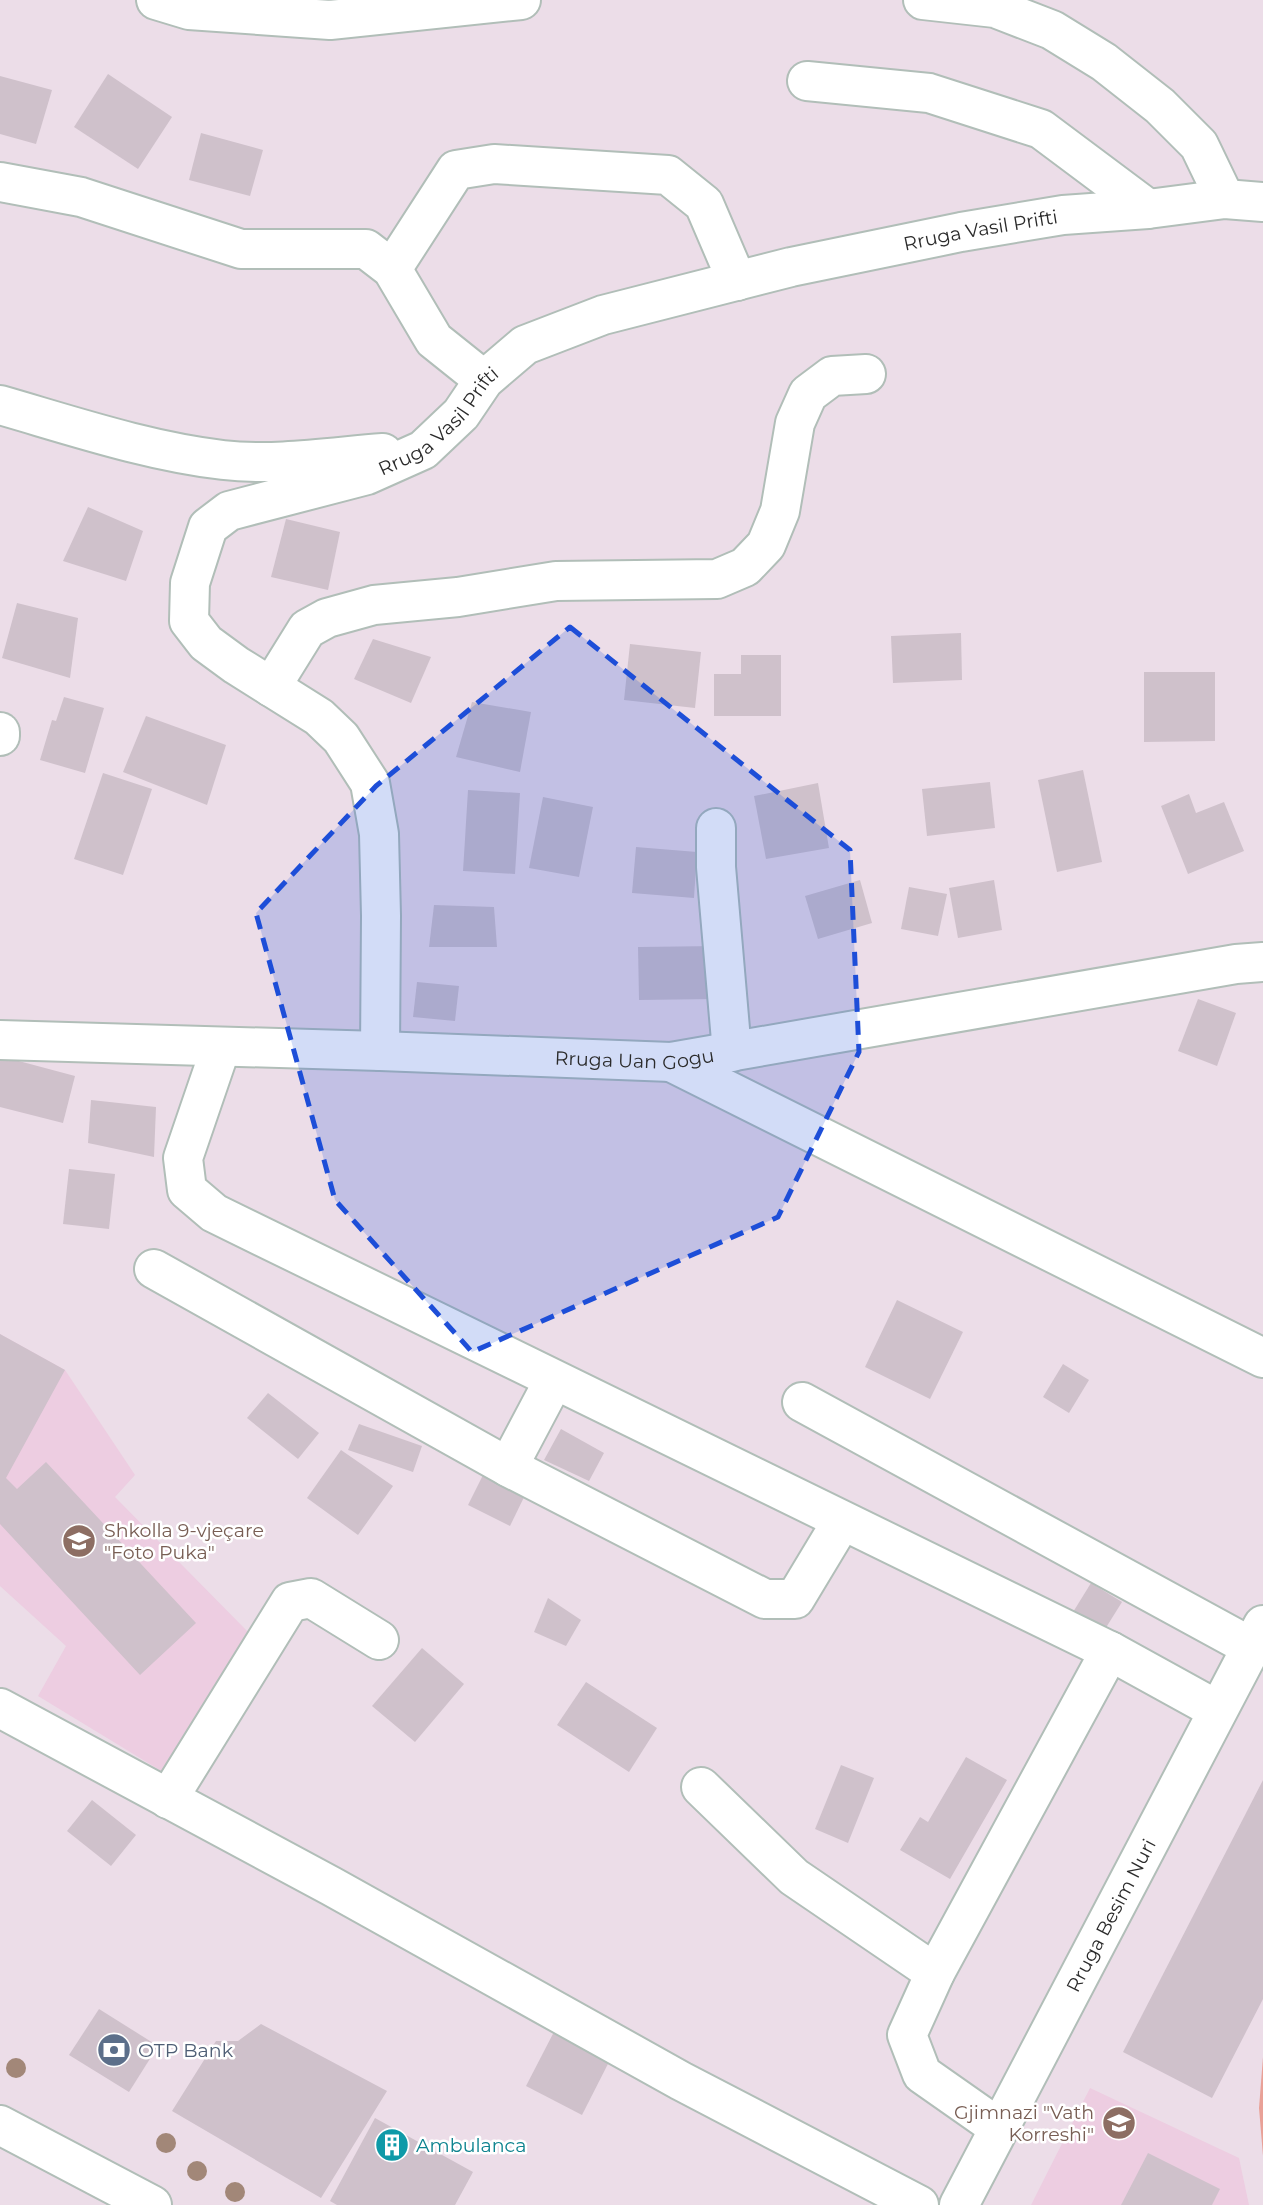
<svg xmlns="http://www.w3.org/2000/svg" width="1263" height="2205" font-family="Montserrat,sans-serif">
  <rect width="100%" height="100%" fill="#ecdde8"/>
  <g fill="#edcde1">
    <path d="M0,1334L65,1370L135,1475L115,1497L250,1634L163,1772L38,1696L66,1646L0,1586Z"/>
    <path d="M1090,2088L1239,2158L1249,2205H1031Z"/>
  </g>
  <path fill="#e9a197" d="M1263,2057V2156L1259,2108Z"/>
  <g fill="#cfc1cb">
    <path d="M108,74L172,117L138,169L74,127Z"/>
    <path d="M0,76L52,90L36,144L0,134Z"/>
    <path d="M201,133L263,150L250,196L189,180Z"/>
    <path d="M88,507L143,531L126,581L63,561Z"/>
    <path d="M286,519L340,532L328,590L271,577Z"/>
    <path d="M17,603L78,618L70,678L2,658Z"/>
    <path d="M961,633L962,680L893,683L891,636Z"/>
    <path d="M373,639L431,657L411,703L354,679Z"/>
    <path d="M630,644L701,652L695,708L624,700Z"/>
    <path d="M741,655H781V716H714V674H741Z"/>
    <path d="M1144,672H1215V741L1144,742Z"/>
    <path d="M64,697L104,708L85,773L40,760L52,720L56,721Z"/>
    <path d="M472,702L531,712L520,772L456,757Z"/>
    <path d="M146,716L226,745L207,805L123,772Z"/>
    <path d="M1083,770L1102,862L1057,872L1038,780Z"/>
    <path d="M103,773L152,789L123,875L74,859Z"/>
    <path d="M990,782L995,828L927,836L922,789Z"/>
    <path d="M818,783L829,848L766,859L754,796Z"/>
    <path d="M468,790L520,793L515,874L463,871Z"/>
    <path d="M1189,794L1196,813L1224,802L1244,851L1188,874L1161,806Z"/>
    <path d="M543,797L593,807L579,877L529,868Z"/>
    <path d="M636,847L697,852L694,898L632,893Z"/>
    <path d="M860,880L872,923L818,939L805,896Z"/>
    <path d="M994,880L1002,930L958,938L949,888Z"/>
    <path d="M909,887L947,894L938,936L901,929Z"/>
    <path d="M434,905L494,907L497,947H429Z"/>
    <path d="M716,946V999L639,1000L638,947Z"/>
    <path d="M417,982L459,986L455,1021L413,1017Z"/>
    <path d="M1198,999L1236,1013L1217,1066L1178,1051Z"/>
    <path d="M0,1056L75,1076L63,1123L0,1107Z"/>
    <path d="M91,1100L156,1107L154,1157L88,1143Z"/>
    <path d="M69,1169L115,1174L109,1229L63,1224Z"/>
    <path d="M897,1300L963,1332L930,1399L865,1367Z"/>
    <path d="M0,1334L65,1370L6,1478L17,1489L46,1462L196,1623L140,1675L0,1524Z"/>
    <path d="M1063,1364L1089,1380L1069,1413L1043,1397Z"/>
    <path d="M268,1393L319,1433L298,1459L247,1418Z"/>
    <path d="M359,1424L422,1446L413,1472L348,1450Z"/>
    <path d="M561,1429L604,1453L589,1481L544,1460Z"/>
    <path d="M341,1450L393,1486L358,1535L307,1498Z"/>
    <path d="M486,1469L528,1489L510,1526L468,1505Z"/>
    <path d="M1091,1583L1122,1602L1102,1634L1070,1617Z"/>
    <path d="M548,1598L581,1620L566,1646L534,1632Z"/>
    <path d="M422,1648L464,1684L415,1742L372,1706Z"/>
    <path d="M586,1682L657,1728L629,1772L557,1725Z"/>
    <path d="M966,1757L1007,1780L950,1879L900,1850L920,1817L928,1822Z"/>
    <path d="M841,1765L874,1778L848,1843L815,1829Z"/>
    <path d="M1263,1780V1999L1212,2098L1123,2052Z"/>
    <path d="M92,1800L136,1835L111,1866L67,1831Z"/>
    <path d="M99,2009L158,2046L129,2092L69,2055Z"/>
    <path d="M261,2024L387,2091L321,2198L172,2111L216,2041H238Z"/>
    <path d="M557,2026L613,2054L582,2115L526,2086Z"/>
    <path d="M375,2118L473,2172L455,2205H337L330,2201Z"/>
    <path d="M1148,2153L1220,2189L1212,2205H1121Z"/>
  </g>
  <g fill="none" stroke-linecap="round" stroke-linejoin="round">
    <g stroke="#b1beb8" stroke-width="42">
      <g id="minor">
        <path d="M156,0L189,10L330,20L521,0"/>
        <path d="M923,0L995,8L1052,30L1104,62L1160,106L1199,145L1225,199"/>
        <path d="M807,81L929,93L1041,129L1148,209"/>
        <path d="M0,182L81,197L241,249H366L392,269L434,340L484,380"/>
        <path d="M392,269L456,170L494,164L668,175L704,204L737,281"/>
        <path d="M0,405C73,426 147,451 223,460C275,466 331,457 383,453"/>
        <path d="M271,687L307,629L327,618L374,605L458,597L556,581L717,579L745,567L766,545L780,511L795,423L808,394L832,376L866,374"/>
        <path d="M0,736V732"/>
        <path d="M716,828V867L732,1052"/>
        <path id="s1" d="M0,1040L380,1051L671,1062L1236,964L1263,962"/>
        <path d="M221,1047L183,1158L187,1190L214,1213L1110,1651L1217,1710"/>
        <path id="s2" d="M380,1051L381,916L379,834L370,783L341,738L319,717L236,665L206,643L189,621L190,583L208,527L229,511L367,475L423,450L461,414L484,380L525,345L603,315L791,267L961,232L1063,215L1148,209L1225,199L1263,202"/>
        <path d="M671,1062L1263,1358"/>
        <path d="M154,1269L508,1467L765,1599H795L842,1521"/>
        <path d="M802,1402L1251,1647"/>
        <path d="M508,1467L554,1380"/>
        <path d="M0,1708L331,1886L681,2081L919,2205"/>
        <path d="M701,1787L794,1877L935,1973"/>
        <path d="M168,1799L290,1602L311,1598L379,1640"/>
        <path d="M999,2128L922,2074L907,2035L935,1973L1110,1651"/>
        <path id="s3" d="M959,2205L1263,1625"/>
      </g>
    </g>
    <g stroke="#b1beb8" stroke-width="42">
      <path id="secondary" d="M0,2125L152,2205"/>
    </g>
    <use href="#minor" stroke="#fff" stroke-width="38"/>
    <use href="#secondary" stroke="#fff" stroke-width="38"/>
  </g>
  <g fill="#a28778">
    <circle cx="16" cy="2068" r="10"/>
    <circle cx="166" cy="2143" r="10"/>
    <circle cx="197" cy="2171" r="10"/>
    <circle cx="235" cy="2192" r="10"/>
  </g>
  <path fill="#1d4ed8" fill-opacity="0.2" stroke="#1d4ed8" stroke-width="5" stroke-dasharray="14 9" stroke-linejoin="round" d="M570,627L850,850L859,1052L778,1217L472,1352L335,1200L256,913L376,786Z"/>
  <defs>
    <g id="school-disc" transform="scale(1.75)"><circle r="9.5" fill="#8d6e63" stroke="#fff"/><path d="M0-5L7-2L0 1L-7-2ZM-4 1L0 2.5L4 1V4Q0 6-4 4Z" fill="#fff"/></g>
    <g id="bank-disc" transform="scale(1.75)"><circle r="9.5" fill="#5c6f8a" stroke="#fff"/><path d="M-6-4H6V4H-6ZM0-2.3a2.3 2.3 0 1 0 0 4.6a2.3 2.3 0 1 0 0-4.6Z" fill="#fff"/></g>
    <g id="building-disc" transform="scale(1.75)"><circle r="9.5" fill="#0f9aa8" stroke="#fff"/><path d="M-4-6H4V6H1V3H-1V6H-4ZM-2.5-4.3h1.7v1.8h-1.7ZM.8-4.3h1.7v1.8H.8ZM-2.5-1h1.7V.8h-1.7ZM.8-1h1.7V.8H.8Z" fill="#fff"/></g>
  </defs>
  <g fill-rule="evenodd">
    <use href="#school-disc" x="79" y="1541"/>
    <use href="#bank-disc" x="114" y="2050"/>
    <use href="#school-disc" x="1119" y="2123"/>
    <use href="#building-disc" x="392" y="2145"/>
  </g>
  <g text-anchor="middle" stroke-width="5" stroke-linejoin="round" paint-order="stroke">
    <g font-size="19" fill="#2b2b2b" stroke="#fff">
      <text dy="7" stroke="none"><textPath href="#s2" startOffset="1461">Rruga Vasil Prifti</textPath></text>
      <text dy="7" stroke="none"><textPath href="#s2" startOffset="873">Rruga Vasil Prifti</textPath></text>
      <text dy="7" stroke="none"><textPath href="#s1" startOffset="635">Rruga Uan Gogu</textPath></text>
      <text dy="7" stroke="none"><textPath href="#s3" startOffset="327">Rruga Besim Nuri</textPath></text>
    </g>
    <g font-size="19" fill="#785e54" stroke="#fff" text-anchor="start">
      <text x="104" y="1537">Shkolla 9-vjeçare<tspan x="104" dy="22">"Foto Puka"</tspan></text>
      <text x="1094" y="2119" text-anchor="end">Gjimnazi "Vath<tspan x="1094" dy="22">Korreshi"</tspan></text>
    </g>
    <g font-size="19" fill="#4e5e75" stroke="#fff" text-anchor="start">
      <text x="138" y="2057">OTP Bank</text>
    </g>
    <g font-size="19" fill="#0d838f" stroke="#fff" text-anchor="start">
      <text x="416" y="2152">Ambulanca</text>
    </g>
  </g>
</svg>
